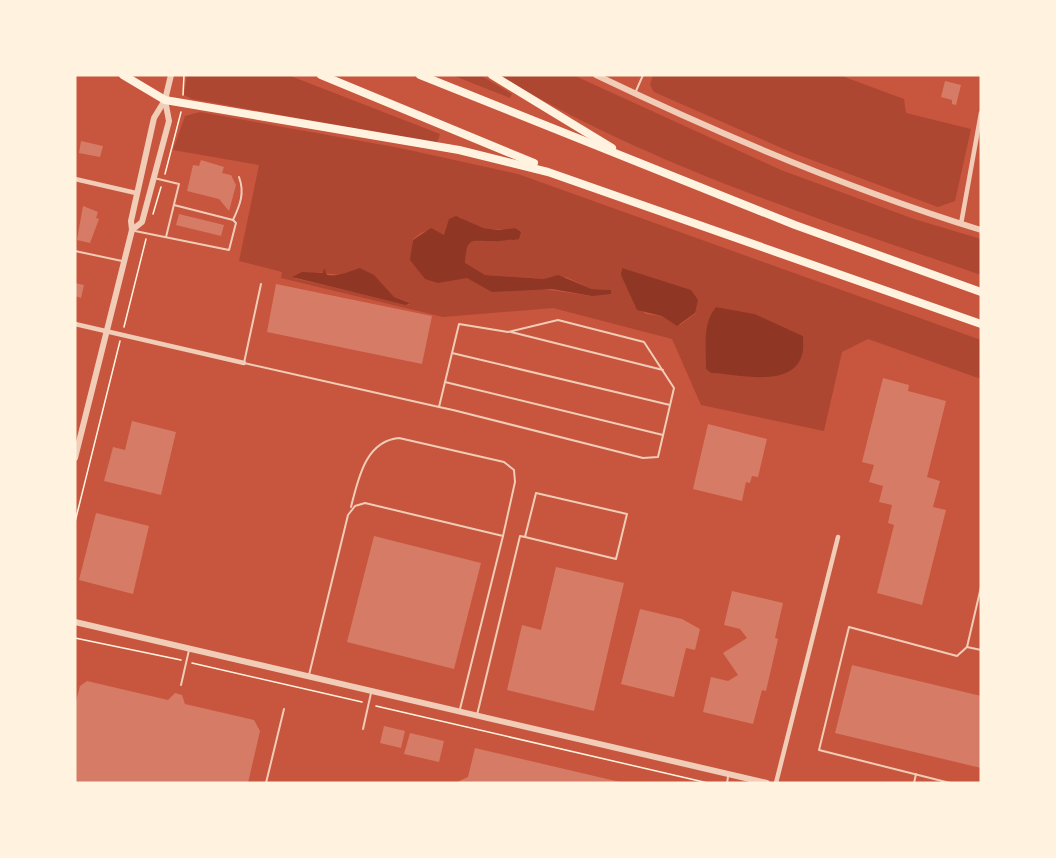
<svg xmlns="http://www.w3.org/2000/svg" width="1056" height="858" font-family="Helvetica,sans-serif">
  <rect width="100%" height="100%" fill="#c8553d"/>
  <g fill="#ae4732" fill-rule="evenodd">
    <path d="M187,75H288L440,134L437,143L192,99L184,95Z"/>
    <path d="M452,75H480L512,94L510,98Z"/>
    <path d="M499,75H573L781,170L914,219L981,239V275C817,218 648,165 499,75Z"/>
    <path d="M653,75H839L904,99L906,113L971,129L955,201L938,207L793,153L654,92L650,85Z"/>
    <path d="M200,112L400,148L518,174L981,340V379L868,339L842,352L824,431L701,405L672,339L553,308L443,317L281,278L282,272L239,261L259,165L173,150L185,116ZM460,217C475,231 496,230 515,228L513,240C504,239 473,236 467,245C464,249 466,258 465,264L485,275L544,279L566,277L592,289L611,290L592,296L467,278L425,279L411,260L413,239C425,229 431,228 444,235ZM356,269L394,297L409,302V305L293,278C301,277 315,271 323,273C333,274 347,277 356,269ZM621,269L696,313L680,325L662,316L646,314L635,306ZM716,307L755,314L803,336L758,376L712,373L706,369C706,348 703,325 716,307Z"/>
  </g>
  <g fill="#8f3625">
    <path d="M456,216L483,228L498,230L515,228L521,232L519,239L513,240C507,239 501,242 494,241C470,241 467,236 465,263L485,275L544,279L558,275L592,289L611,290V294L592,296L552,289L492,292L467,278L438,283L425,279L410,260L413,240L431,228L444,235L449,219Z"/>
    <path d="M324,268L327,275C338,277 350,271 360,268L374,275L394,297L410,303L406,305L292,277L302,272L323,273Z"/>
    <path d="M622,268L691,290L698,300L695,313L677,326L662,316L637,310L621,275Z"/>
    <path d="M716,307L755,314L803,336C803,342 804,349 802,355C792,389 738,374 711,373L706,369C706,348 702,324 716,307Z"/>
  </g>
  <g fill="#d67c66">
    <path d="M945,81L961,85L956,105L952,104V100L941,97Z"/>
    <path d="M81,141L103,146L100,157L79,153Z"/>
    <path d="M201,160L224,167L222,173L231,175L236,185L229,211L219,199L187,191L193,165L199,166Z"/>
    <path d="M83,206L98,212L96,218L99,219L90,243L77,240Z"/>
    <path d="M179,214L224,225L221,236L176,225Z"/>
    <path d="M75,283L84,285L81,298L75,296Z"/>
    <path d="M276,284L432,316L422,364L267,332Z"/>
    <path d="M883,378L909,385L908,391L946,401L927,477L940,481L933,507L946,510L922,605L877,593L894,525L888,523L892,505L879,502L883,486L869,482L874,465L862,462Z"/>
    <path d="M132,421L176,432L161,495L104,481L113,447L125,450Z"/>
    <path d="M708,424L767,439L758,477L752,476L750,483L746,482L742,501L693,489Z"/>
    <path d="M96,513L149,526L133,594L79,580Z"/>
    <path d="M374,536L481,563L454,669L347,642Z"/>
    <path d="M556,567L624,583L594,711L507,690L522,625L541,630Z"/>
    <path d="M732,591L783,603L775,638L778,639L766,691L762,690L753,724L703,712L711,677L728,681L738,675L723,653L747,638L740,629L724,625Z"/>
    <path d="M640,609L682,619L700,629L695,650L686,648L674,697L621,684Z"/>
    <path d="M852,665L981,696V768L835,733Z"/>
    <path d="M87,681L168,700L175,693L182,695L185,704L254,720L260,731L248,783H75V705L80,686Z"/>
    <path d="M384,726L405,731L401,748L380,743Z"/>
    <path d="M410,733L444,741L439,762L404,754Z"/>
    <path d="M475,748L620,782V783H455L468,777Z"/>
  </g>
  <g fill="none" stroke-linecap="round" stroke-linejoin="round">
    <g stroke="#fff3e0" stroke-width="1.5">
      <path d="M183,95L184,75"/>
      <path d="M165,174L181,112"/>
      <path d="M153,214L161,187"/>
      <path d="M124,327L146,239"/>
      <path d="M75,522L120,341"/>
      <path d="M75,638L181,660"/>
      <path d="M192,663L362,702"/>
      <path d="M376,706L708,783"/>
    </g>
    <g stroke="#f1ccb7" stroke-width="2">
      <path d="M636,91L643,75"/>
      <path d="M154,178L179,184L166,237"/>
      <path d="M233,220C240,205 245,193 239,177"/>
      <path d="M135,231L229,250L236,223L233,220L174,205"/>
      <path d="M75,251L122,261"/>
      <path d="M261,284L244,363L439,407L453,410L643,458L658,457L674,388L644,342L558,320L508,332L459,324L439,407"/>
      <path d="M511,332L663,370"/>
      <path d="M452,353L670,405"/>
      <path d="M445,382L663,435"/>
      <path d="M351,507C358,480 365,441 399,438L504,462L514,470L515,482L503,536"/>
      <path d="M967,647L981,650"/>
      <path d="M309,675L348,515L355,506L365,503L503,536L460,709"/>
      <path d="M181,685L189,650"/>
      <path d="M477,715L520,536L525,537L616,559L627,514L536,493L525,537"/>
      <path d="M363,729L371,693"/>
      <path d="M266,783L284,709"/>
      <path d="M727,783L728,777"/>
      <path d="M914,783L916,774"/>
      <path d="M950,783L819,750L849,627L957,656L967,647L981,587"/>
    </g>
    <g stroke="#f1ccb7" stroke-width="4.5">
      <path d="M75,179L136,193"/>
      <path d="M961,224L981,113"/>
      <path d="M75,324L244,363"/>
      <path d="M776,783L838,537"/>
    </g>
    <g stroke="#f1ccb7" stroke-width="6">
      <path d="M596,75C721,135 849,189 981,230"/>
      <path d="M132,230L142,222L169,121L165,100"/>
      <path d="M75,458L132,230L131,221L154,118L165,100L171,75"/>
      <path d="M75,622L767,783"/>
    </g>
    <g stroke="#fff3e0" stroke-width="8">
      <path d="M123,75L165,100L459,150L548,172L981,324"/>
      <path d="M321,75L534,163"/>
      <path d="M420,75L795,225L981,292"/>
      <path d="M492,75L612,148"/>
    </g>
  </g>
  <rect width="1056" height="858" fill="none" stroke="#fff3e0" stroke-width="153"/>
</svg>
